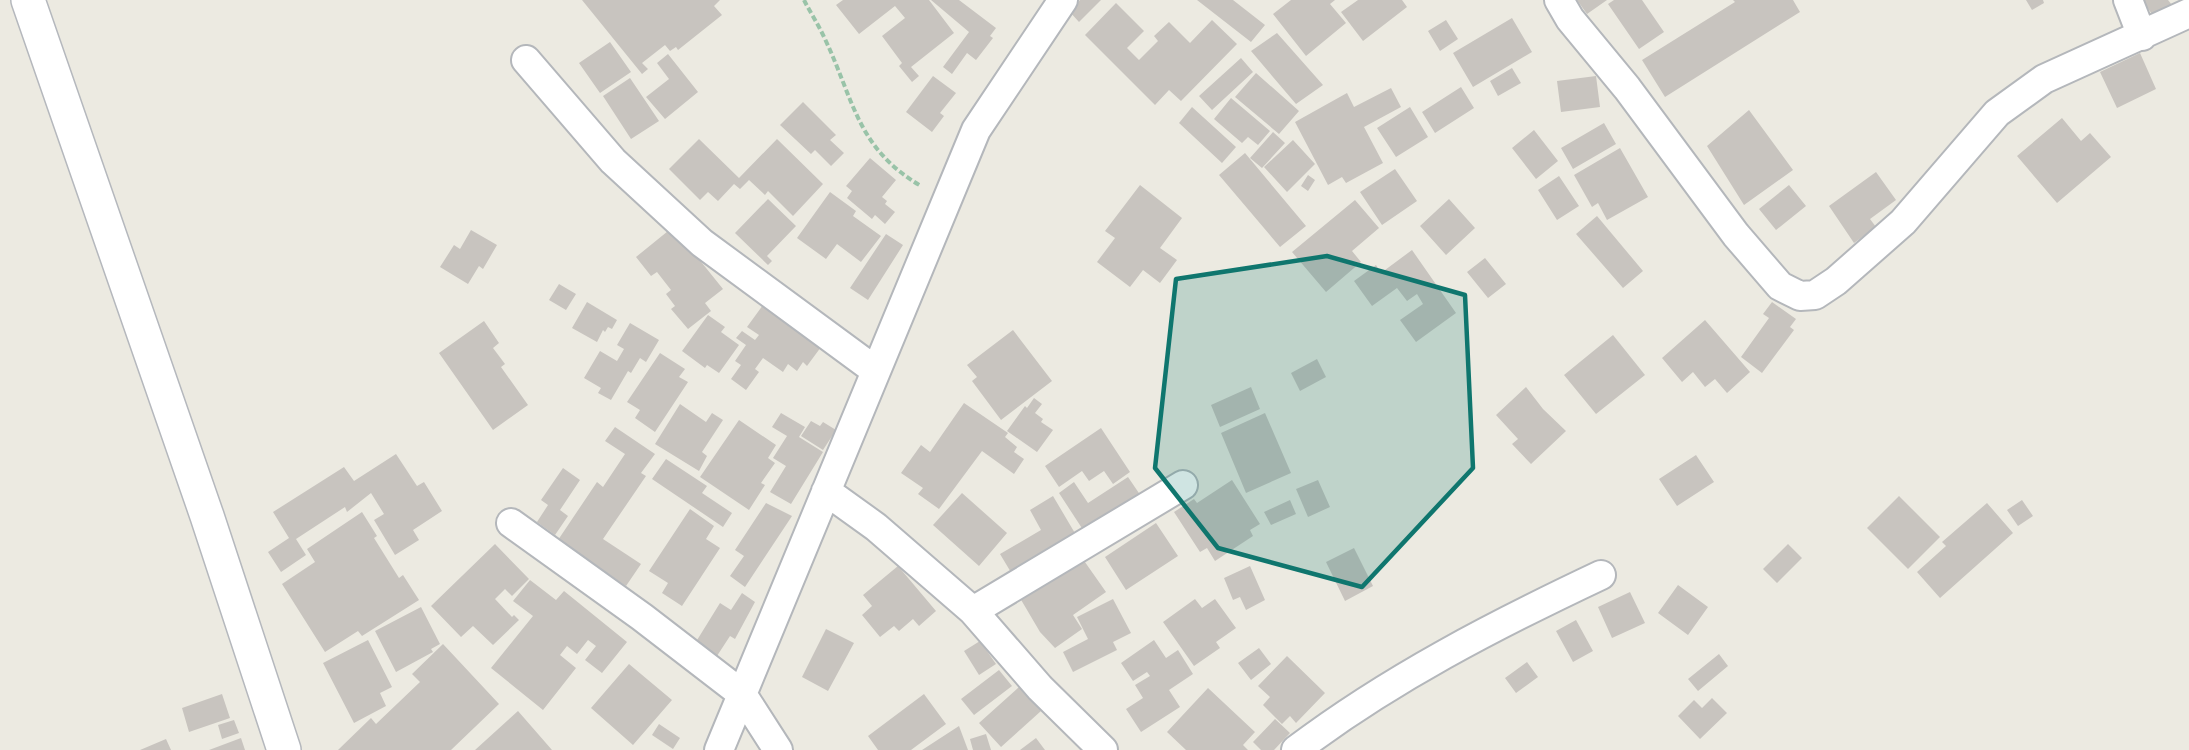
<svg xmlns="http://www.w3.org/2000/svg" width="2189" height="750" viewBox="0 0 2189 750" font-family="'Fira Sans',sans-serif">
  <rect width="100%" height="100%" fill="#eceae1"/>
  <path fill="#c8c4bf" d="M582,0h138l-6,6 8,9 -44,35 -2,-3 -6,4 -5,-6 -23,18 6,6 -6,5z
    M843,0h86l25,33 -43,34 8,9 -7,6 -13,-16 3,-3 -20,-27 23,-18 -10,-12 -36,28 -23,-29z
    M931,0h28l37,28 -6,8 3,2 -17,22 -9,-7 -15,21 -9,-7 26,-35z
    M1080,0h21l-22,22 -10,-11z
    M1197,0h36l32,25 -14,17z
    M1291,0h44l-5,4 16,19 -40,33 -33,-42z
    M1358,0h44l5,7 -44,34 -22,-29z
    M1577,0h30l-20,14z
    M1614,0h28l22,32 -25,17 -31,-45z
    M1733,0h60l7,12 -135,85 -23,-37 93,-58z
    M2026,0h17l1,3 -12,7z
    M2142,0h26l4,5 -18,12z
    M1116,3l28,28 -17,17 12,12 19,-19 -4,-5 15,-14 21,21 22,-23 25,24 -56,57 -12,-11 -14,15 -70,-70z
    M1512,18l20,34 -59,35 -20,-34z
    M1446,20l12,19 -18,12 -12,-20z
    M1277,33l46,52 -27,19 -45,-53z
    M610,42l21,30 -31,21 -21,-30z
    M2140,53l16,36 -39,19 -17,-36z
    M668,54l30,38 -33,27 -19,-22 23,-18 -12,-16z
    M1241,58l12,14 -41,38 -13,-14z
    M1512,68l9,15 -23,13 -8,-15z
    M1256,73l43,38 -20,23 -44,-37z
    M933,76l23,17 -16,20 4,3 -12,16 -26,-20z
    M1596,76l4,31 -39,5 -4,-31z
    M630,78l29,43 -28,18 -28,-43z
    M1461,87l13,21 -39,25 -13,-21z
    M1391,88l10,19 -37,20 19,36 -37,20 -4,-6 -14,8 -33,-63 52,-29 7,14z
    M1231,98l39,33 -12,14 -10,-8 -6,6 -28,-24z
    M803,102l33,33 -6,5 14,13 -13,13 -16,-16 -4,4 -31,-29z
    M1192,107l44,40 -14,16 -43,-40z
    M1410,107l18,30 -32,20 -19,-29z
    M1749,110l44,60 -49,35 -37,-59z
    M2062,118l19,23 9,-8 21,24 -54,46 -40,-47z
    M1604,123l12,21 -43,25 -12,-21z
    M1534,130l24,31 -22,18 -24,-31z
    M1273,132l12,11 -23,25 -12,-10z
    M699,139l40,39 38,-39 46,45 -30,32 -25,-25 -3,4 -16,-15 -9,9 -6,-5 -16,17 -10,-9 -8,8 -31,-31z
    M1293,140l22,24 -28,28 -23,-25z
    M1620,148l28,49 -41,23 -9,-17 -6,4 -18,-32z
    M1245,153l61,73 -26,21 -61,-72z
    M870,158l26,22 -14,17 5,4 -2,3 10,8 -10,12 -10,-9 -3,4 -25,-21 5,-7 -6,-5z
    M1395,169l22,32 -35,24 -22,-33z
    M1876,172l20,28 -26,19 6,8 -22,16 -25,-37z
    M1308,175l7,5 -7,11 -7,-5z
    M1559,176l20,30 -22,14 -19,-30z
    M1140,185l42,33 -22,30 17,12 -17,23 -17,-13 -13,17 -33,-25 18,-24 -10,-7z
    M1789,185l17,21 -30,24 -17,-21z
    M830,192l26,19 -3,5 28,20 -20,26 -24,-18 -11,15 -29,-21z
    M768,199l28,27 -29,30 5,5 -4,4 -33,-32z
    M1449,199l26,29 -29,27 -26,-29z
    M1355,200l24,28 -27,23 9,11 -35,30 -34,-40z
    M1597,216l46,55 -20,17 -47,-54z
    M673,227l50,62 -18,14 6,8 -23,18 -17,-20 4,-3 -9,-12 5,-4 -14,-18 -6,4 -15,-19z
    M471,230l26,15 -14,24 -4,-3 -11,18 -28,-17 14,-22 6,4z
    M886,234l17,11 -35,55 -18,-12z
    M1412,250l44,63 -40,29 -16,-22 23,-16 -6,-10 -10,7 -10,-13 -25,18 -18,-25 22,-16 5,8z
    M1485,258l21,26 -18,14 -21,-26z
    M559,284l17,10 -10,16 -17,-10z
    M587,302l30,18 -5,9 -4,-2 -3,5 -2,-2 -6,12 -25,-14z
    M1772,302l24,17 -6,8 4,3 -32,43 -21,-16 28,-39 -6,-4z
    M763,305l58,42 -14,19 -4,-4 -6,9 -9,-7 -5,8 -20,-14 -8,11 4,3 -13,18 -15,-11 10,-14 -6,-4 11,-16 -10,-7 6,-7 13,9 4,-5 -12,-8z
    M708,315l17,12 -4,5 18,13 -20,28 -12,-8 -2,3 -23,-17z
    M1705,320l45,52 -23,21 -12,-14 -10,8 -12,-15 -11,10 -20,-24z
    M484,321l15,22 -6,5 12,16 -4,3 27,38 -35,25 -54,-77z
    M630,323l29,17 -13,22 -6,-4 -9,15 -3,-2 -17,29 -13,-7 3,-5 -17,-10 16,-27 17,10 7,-12 -7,-4z
    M1013,330l39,51 -51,39 -29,-39 5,-4 -10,-12z
    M1613,335l32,40 -49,39 -32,-39z
    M660,353l25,16 -6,8 9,5 -33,50 -20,-14 5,-8 -13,-8z
    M1317,359l9,18 -26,14 -9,-18z
    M1251,387l9,22 -40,18 -9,-22z
    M1526,387l17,22 23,22 -35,33 -19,-20 6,-5 -22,-24z
    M1034,398l8,6 -7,9 8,6 -2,3 12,8 -16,22 -30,-21 18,-25 2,2z
    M964,403l44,30 -3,4 12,10 -3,5 10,7 -10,15 -32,-23 -43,58 -21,-15 5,-6 -22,-15 20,-28 9,7z
    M680,404l26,18 6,-9 11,7 -21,32 5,4 -8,15 -44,-27z
    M781,413l24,14 -6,10 24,15 -32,52 -21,-12 16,-26 -13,-8 14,-22 -15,-9z
    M1265,413l26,60 -45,20 -25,-60z
    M739,420l37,25 -8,13 7,5 -14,20 4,2 -16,25 -49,-33z
    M811,421l9,5 3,-4 13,8 -13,20 -22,-14z
    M615,427l40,27 -14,19 5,3 -43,63 38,25 -15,22 -68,-46 39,-58 6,5 22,-33 -20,-13z
    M1101,428l29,44 -17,12 -9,-13 -15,10 -7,-10 -23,16 -14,-21z
    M396,454l21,32 7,-4 18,29 -29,19 6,10 -24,15 -21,-35 10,-6 -13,-21 -24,19 -2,-5 -49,32 10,16 -25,17 -13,-20 21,-14 -16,-26 71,-45 10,14z
    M1696,455l18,27 -37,24 -18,-27z
    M666,459l41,27 -5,7 30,20 -9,14 -71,-48z
    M563,468l17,12 -20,30 8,6 -13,19 -18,-13 11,-17 -7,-5z
    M1128,477l17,25 -56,37 -30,-46 15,-11 14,21z
    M1232,480l28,44 -10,6 3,6 -38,25 -8,-13 -7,4 -26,-40 20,-13 3,4z
    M1318,480l12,27 -22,10 -12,-28z
    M962,493l45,40 -28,33 -46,-41z
    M1053,496l26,44 -64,39 -15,-25 41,-24 -11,-20z
    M1899,496l41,41 -32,32 -41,-41z
    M1290,500l6,14 -25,11 -7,-13z
    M2022,500l11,16 -15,10 -11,-16z
    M766,503l26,13 -47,71 -15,-11 14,-20 -9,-6z
    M1987,503l26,30 -73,65 -23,-26 29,-26 -4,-4z
    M690,509l24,17 -8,13 14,9 -38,58 -20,-13 6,-10 -19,-12z
    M362,512l15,24 -3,2 25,40 4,-3 16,25 -57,36 -4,-5 -33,21 -43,-68 33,-22 -8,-13z
    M1156,523l22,33 -52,34 -21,-33z
    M495,544l34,35 -17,17 -7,-7 -10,10 17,18 2,-2 5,5 -26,25 -20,-19 -12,11 -30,-31z
    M1788,544l14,14 -25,25 -14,-14z
    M1354,548l19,38 -28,15 -19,-39z
    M1080,555l26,37 -33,23 9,14 -27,19 -15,-16 -20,-34z
    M898,566l38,45 -17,15 -6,-7 -14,12 -5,-5 -14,11 -18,-22 10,-9 -9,-11z
    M1250,566l15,34 -19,10 -6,-13 -7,3 -9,-22z
    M530,580l26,20 8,-9 63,51 -25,31 -17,-13 11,-14 -8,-6 -11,14 -10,-8 -7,9 16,13 -33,42 -52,-42 42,-52 -20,-15z
    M1678,585l30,22 -20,28 -30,-22z
    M1630,592l15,31 -33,15 -14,-31z
    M742,593l13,9 -20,37 -5,-3 -15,23 -21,-14 26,-42 11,7z
    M1113,599l18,34 -18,9 4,8 -44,22 -10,-20 25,-13 -11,-22z
    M1195,599l7,9 13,-9 21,29 -20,14 4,6 -26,18 -31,-44z
    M421,607l19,37 -9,5 2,3 -37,20 -21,-41z
    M1576,620l17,31 -20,11 -17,-31z
    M826,629l28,14 -26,48 -26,-14z
    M368,640l24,47 -12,6 6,13 -32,17 -31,-60z
    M1154,640l12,18 12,-8 15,24 -24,16 11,17 -39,25 -15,-23 17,-11 -8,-13 15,-9 -3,-4 -14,9 -12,-18z
    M980,641l16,23 -17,11 -15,-24z
    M443,644l56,60 -48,46h-113l33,-32 5,6 44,-42 -8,-8z
    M1259,648l12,16 -20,16 -13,-17z
    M1719,654l9,12 -30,25 -10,-12z
    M1287,656l38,37 -29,30 -6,-7 -8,8 -19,-19 7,-8 -12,-11z
    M1527,662l11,15 -22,16 -11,-15z
    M629,664l43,36 -39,45 -42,-37z
    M999,670l13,16 -38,29 -13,-16z
    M1019,687l22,24 -40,36 -22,-24z
    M1208,688l47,44 -12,13 5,5h-62l-19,-18z
    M222,694l8,24 -41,14 -7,-24z
    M924,694l22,30 -35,26h-33l-10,-14z
    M1712,698l15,15 -27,26 -22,-23 16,-16 8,8z
    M518,711l34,39h-77z
    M1275,719l15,14 -16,17h-13l-8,-8z
    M234,720l5,13 -17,6 -4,-14z
    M659,724l21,14 -7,11 -21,-14z
    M959,726l9,24h-46z
    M986,734l5,16h-18l-3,-11z
    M241,738l4,12h-36z
    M1036,738l9,12h-25z
    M166,739l5,11h-31z"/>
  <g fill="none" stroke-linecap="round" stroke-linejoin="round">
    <g stroke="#b4b7bb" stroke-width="32">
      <path id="street" d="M1559,0l11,19 57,69 109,147 44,51 20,10 15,-1 21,-14 67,-59 94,-109 47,-34 145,-66
        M2128,0l14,36
        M526,60l87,101 89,82 174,128
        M826,491l50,36 97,84 67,77 63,62
        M511,523l131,94 100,77 36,56
        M973,611l210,-126
        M719,750l257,-620 87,-130
        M1296,750c94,-71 199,-125 305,-175"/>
    </g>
    <g stroke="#b5b8bd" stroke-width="36">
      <path id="secondary" d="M28,0l179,516 77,234"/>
    </g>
    <path stroke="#99c3a8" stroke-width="4" stroke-dasharray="6 3" stroke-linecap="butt" d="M804,0c6,12 14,24 20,37 30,62 32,111 97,149"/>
    <use href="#street" stroke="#fff" stroke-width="28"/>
    <use href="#secondary" stroke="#fff" stroke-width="33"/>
  </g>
  <path fill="#0f766e" fill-opacity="0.2" stroke="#0f766e" stroke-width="4.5" stroke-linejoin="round" d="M1327,256l138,39 8,173 -111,119 -144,-39 -63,-80 21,-189z"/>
</svg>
